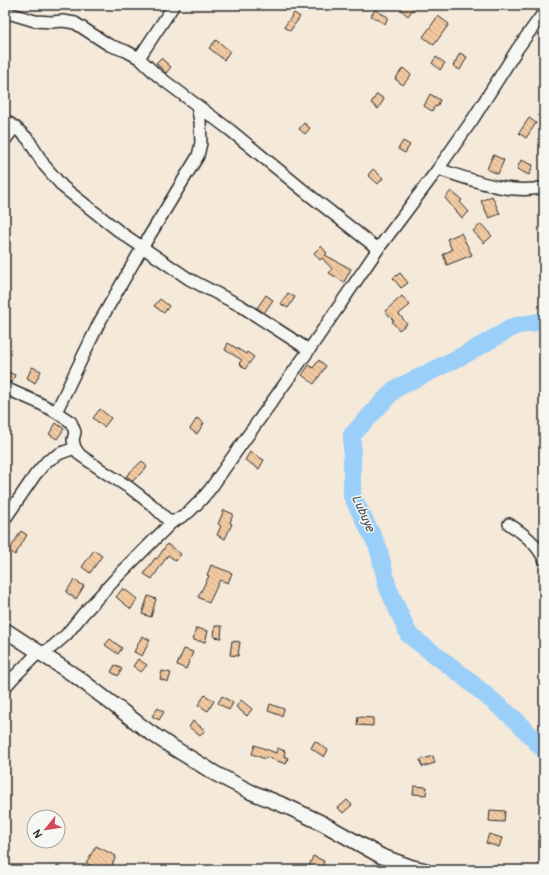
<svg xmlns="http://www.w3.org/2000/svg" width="549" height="875" viewBox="0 0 549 875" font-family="Pangolin,sans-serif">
  <defs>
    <pattern id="building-back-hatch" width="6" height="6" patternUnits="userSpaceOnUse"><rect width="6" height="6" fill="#f2caa2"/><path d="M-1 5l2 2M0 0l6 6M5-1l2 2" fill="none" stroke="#d0ae8c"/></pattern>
  </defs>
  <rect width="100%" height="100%" fill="#f5e9da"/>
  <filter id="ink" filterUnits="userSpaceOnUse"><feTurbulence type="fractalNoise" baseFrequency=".025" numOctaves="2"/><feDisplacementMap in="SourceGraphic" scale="8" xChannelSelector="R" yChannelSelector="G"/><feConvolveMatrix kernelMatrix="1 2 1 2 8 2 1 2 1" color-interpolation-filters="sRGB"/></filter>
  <g filter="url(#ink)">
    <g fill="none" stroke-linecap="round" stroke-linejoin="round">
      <path stroke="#99cff8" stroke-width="18" d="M544,321l-29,5 -49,28 -71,35 -43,46v61l26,51 10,41 21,47 49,37 59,49 27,29"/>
    </g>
    <path fill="url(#building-back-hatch)" stroke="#2b2b2b" d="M404,5h12l-8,11 -7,-6z
      M375,10l13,7 -3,7 -14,-8z
      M294,13l6,4 -10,14 -6,-4z
      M438,16l11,8 -15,21 -11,-8z
      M216,40l14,11 -6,9 -15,-12z
      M460,53l7,4 -7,13 -7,-4z
      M436,57l9,6 -5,7 -8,-7z
      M161,58l10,9 -5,6 -10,-10z
      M403,68l8,7 -8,10 -8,-6z
      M377,94l7,5 -6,10 -7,-6z
      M430,94l10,6 -3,7 -2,-1 -3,5 -8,-5z
      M529,118l7,5 -10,15 -7,-5z
      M304,123l6,5 -5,6 -6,-5z
      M403,141l7,4 -5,8 -7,-4z
      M493,155l11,5 -6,14 -11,-5z
      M521,160l12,5 -4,10 -12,-6z
      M373,169l10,9 -5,6 -10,-9z
      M451,191l11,9 -2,2 9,10 -7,6 -17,-20z
      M492,196l8,18 -11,4 -8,-17z
      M481,224l11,12 -8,7 -11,-12z
      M461,233l11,22 -25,10 -4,-11 9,-4 -5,-11z
      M321,246l6,7 -2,2 26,14 -7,13 -15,-9 3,-4 -10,-11 -2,2 -6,-7z
      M400,273l8,10 -7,5 -8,-10z
      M288,293l7,4 -7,11 -7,-4z
      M266,295l7,5 -9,13 -7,-5z
      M402,296l8,9 -11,9 8,10 -8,6 -7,-8 2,-1 -9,-10z
      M160,299l9,7 -5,7 -10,-7z
      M228,343l18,11 1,-2 7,5 -9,12 -6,-6 3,-3 -17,-10z
      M319,360l7,6 -12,18 -12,-9 7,-10 4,3z
      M32,367l9,4 -6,12 -8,-5z
      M8,372l7,3 -3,8 -7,-2z
      M100,409l11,9 -7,9 -11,-9z
      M197,418l7,5 -7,11 -7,-5z
      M56,423l8,6 -7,10 -8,-5z
      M250,452l14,8 -5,9 -14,-9z
      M142,461l5,6 -14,14 -7,-5z
      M224,510l9,4 -3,9 2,1 -7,15 -8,-4 4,-9 -3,-2z
      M21,531l6,4 -12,20 -6,-4z
      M167,544l14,10 -5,7 -8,-6 -16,24 -8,-5 11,-16 2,1z
      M94,550l8,6 -12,17 -8,-6z
      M211,565l21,8 -4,10 -8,-3 -11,23 -11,-6 11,-21 -2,-1z
      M74,580l10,6 -8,13 -10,-7z
      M123,588l14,11 -6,10 -15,-12z
      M148,596l8,3 -5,18 -9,-3z
      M215,626h7l-1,12 -7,-1z
      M196,628l12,3 -3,11 -12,-2z
      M142,636l8,4 -8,16 -8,-4z
      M110,639l12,9 -4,6 -13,-9z
      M232,641l8,1 -2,14 -8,-1z
      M184,649l9,3 -7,17 -9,-4z
      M138,659l9,6 -6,7 -8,-6z
      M115,665l7,4 -4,7 -7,-4z
      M162,671l9,2 -3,9 -8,-3z
      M205,695l9,6 -6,10 -10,-6z
      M222,696l11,7 -4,7 -11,-7z
      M241,700l11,9 -5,7 -11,-9z
      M270,704l14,5 -2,7 -14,-5z
      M158,708l6,4 -5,8 -7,-4z
      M358,717l15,1v8l-16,-1z
      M193,721l12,9 -5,6 -11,-9z
      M315,741l13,9 -4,7 -13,-9z
      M255,745l21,8 1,-5 8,3 -1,5 4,2 -2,6 -20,-7 -1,2 -13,-5z
      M433,756l2,7 -13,4 -2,-7z
      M414,786l13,1 -1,8 -13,-1z
      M347,800l5,5 -9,8 -5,-5z
      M490,810l15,1 -1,11 -15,-1z
      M489,834l13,4 -3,9 -13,-4z
      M96,846l20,10 -6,14h-13l-11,-7z
      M313,856l11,5 -3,9 -12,-4z"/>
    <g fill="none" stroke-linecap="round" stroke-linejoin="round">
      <g stroke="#2b2b2b" stroke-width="14">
        <path id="minor" d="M5,12l30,9 17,1 11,-1 12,2 34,22 17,6 13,7 19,18 72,54 78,64 70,55
          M139,58l35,-53
          M5,120l10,7 13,12 16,26 19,22 57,45 69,47 52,27 68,44
          M5,140l10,-13
          M438,169c31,10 74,27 106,18
          M5,388l32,14 19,10 15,10 4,10 -2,8 2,8 5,7 26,18 24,15 22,17 19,18
          M56,412l43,-89 43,-75 56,-92 3,-13 -1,-22 -3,-15
          M5,519l30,-44 12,-14 14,-8 14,-5
          M509,524c15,10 27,19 35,35
          M5,687l9,-10 25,-25h5l8,-5 14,-12 17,-21 35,-38 53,-53 18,-11 12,-12 10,-12 25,-36 73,-102 69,-101 60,-80 35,-50 45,-71 26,-36"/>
      </g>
      <g stroke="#2b2b2b" stroke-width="17">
        <path id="tertiary" d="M5,630l72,47 71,54 21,14 47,29 35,18 37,15 34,16 59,33 30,11 13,3"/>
      </g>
      <use href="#minor" stroke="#f6f6f2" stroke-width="11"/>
      <use href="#tertiary" stroke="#f6f6f2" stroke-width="14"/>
    </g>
  </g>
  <g text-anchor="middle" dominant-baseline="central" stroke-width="3" stroke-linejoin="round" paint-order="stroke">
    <g font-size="13" font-style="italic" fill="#46545e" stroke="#f6f6f2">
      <text transform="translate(363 513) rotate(66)">Lubuye</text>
    </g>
  </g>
  <rect width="549" height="875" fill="none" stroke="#f6f6f2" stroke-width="20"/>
  <rect x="10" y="10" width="529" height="855" fill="none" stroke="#2b2b2b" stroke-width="1.5" filter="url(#ink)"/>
  <g transform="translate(46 829) rotate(240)"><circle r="19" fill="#f6f6f2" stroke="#a5a5a2"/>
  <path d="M0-3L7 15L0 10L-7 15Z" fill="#d1495b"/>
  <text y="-6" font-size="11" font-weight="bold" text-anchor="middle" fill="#2b2b2b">N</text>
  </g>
</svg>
